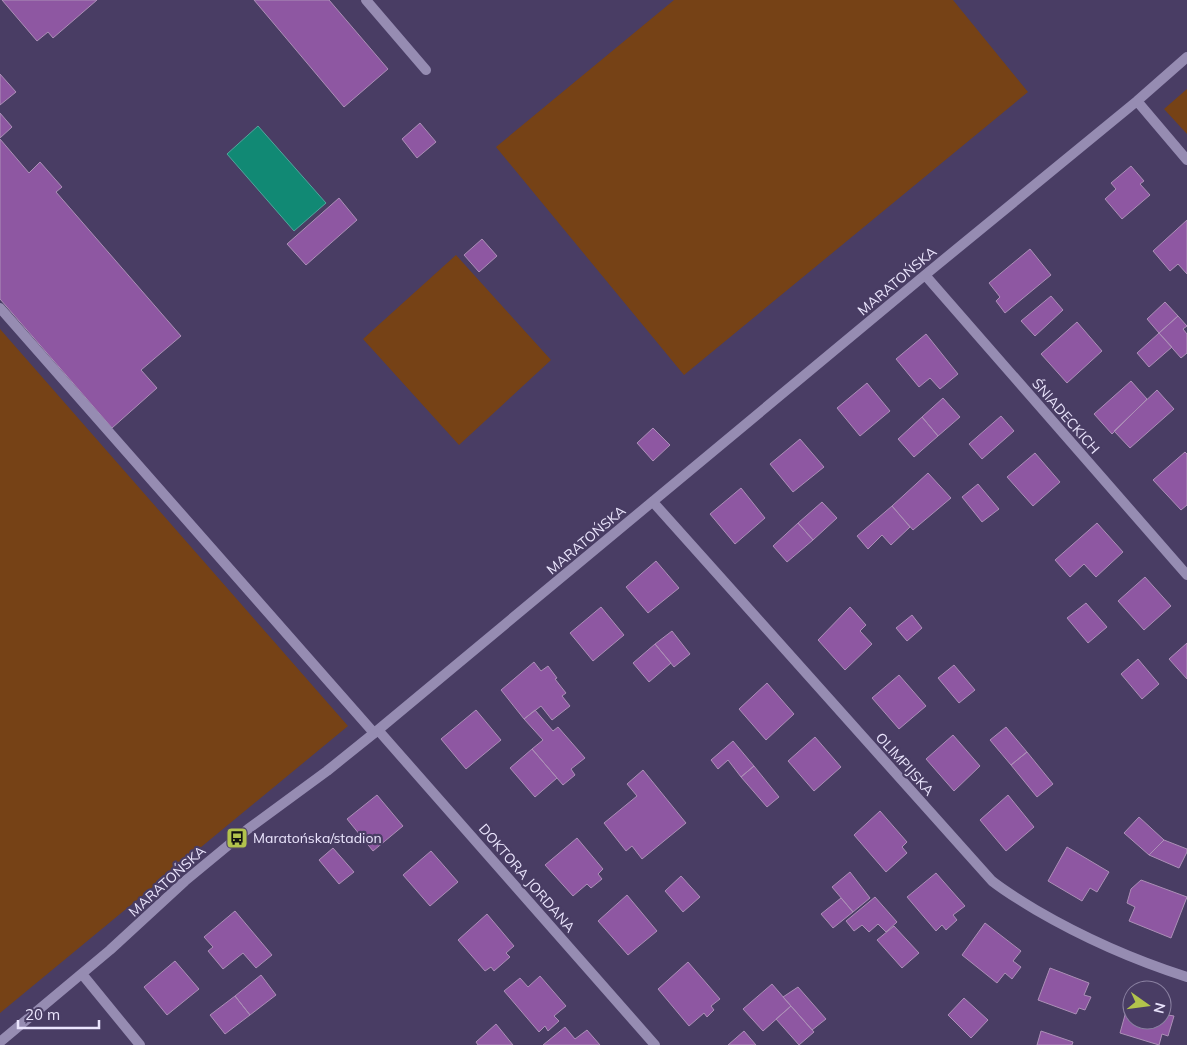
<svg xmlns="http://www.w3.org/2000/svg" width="1187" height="1045" viewBox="0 0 1187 1045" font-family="Mulish,sans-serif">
  <rect width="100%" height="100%" fill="#493d64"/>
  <path fill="#764216" d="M674,0h279l75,92 -344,283 -188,-228z
    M1187,89v45l-23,-25z
    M456,255l95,105 -92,85 -96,-106z
    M0,329l348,397 -348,287z"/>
  <path fill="#118974" stroke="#52a59d" d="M258,126l68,77 -32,28 -67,-77z"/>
  <path fill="#8e57a2" stroke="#ac8fb7" d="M2,0h95l-44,38 -5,-6 -11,9z
    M254,0h75l59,69 -44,38z
    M0,74l16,18 -16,13z
    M0,113l12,14 -12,11z
    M420,123l16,19 -19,16 -15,-19z
    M0,139l29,34 11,-11 22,25 -6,5 125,144 -40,34 16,18 -45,40 -112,-129z
    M1131,166l13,15 -4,3 10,11 -28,24 -17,-20 11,-10 -5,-6z
    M339,198l18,22 -51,45 -19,-21z
    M1187,220v54l-9,-10 -8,7 -17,-20z
    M482,239l15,17 -18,16 -15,-17z
    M1030,249l21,26 -46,38 -9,-12 4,-4 -11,-14z
    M1051,296l12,14 -28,26 -14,-15z
    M1165,302l13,14 -19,17 -12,-14z
    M1178,316l9,10 -4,3 4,5v19l-6,5 -22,-25z
    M1077,322l25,29 -35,32 -26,-29z
    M1159,333l13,14 -23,20 -12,-14z
    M926,334l32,40 -18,15 -10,-11 -11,9 -23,-28z
    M1131,381l16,18 -35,35 -18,-20z
    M867,383l23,28 -30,25 -23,-28z
    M1157,390l17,19 -44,39 -16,-17z
    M943,398l17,19 -22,19 -16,-19z
    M1001,416l13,15 -32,28 -13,-15z
    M922,417l16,19 -24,21 -16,-18z
    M653,428l17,17 -17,16 -16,-18z
    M800,439l24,28 -31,25 -23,-28z
    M1185,452l2,2v51l-6,5 -28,-30z
    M1035,453l25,29 -27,24 -26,-29z
    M928,473l23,25 -38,32 -21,-24z
    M978,484l21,25 -17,13 -20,-25z
    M741,488l24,30 -30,26 -25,-30z
    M822,502l15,16 -24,22 -15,-17z
    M892,506l18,21 -19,18 -9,-10 -14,14 -11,-13z
    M798,523l15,17 -26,22 -14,-16z
    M1097,523l26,29 -27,25 -12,-13 -14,13 -15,-17z
    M656,561l23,27 -31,25 -22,-26z
    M1145,577l26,29 -27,24 -26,-29z
    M1086,603l21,24 -19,16 -21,-25z
    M601,607l23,28 -31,26 -23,-28z
    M850,607l16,18 -6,6 12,13 -27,26 -27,-30z
    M912,615l10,13 -15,13 -11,-13z
    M672,631l18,23 -16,13 -19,-23z
    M1187,643v36l-18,-20z
    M655,644l16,19 -22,19 -16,-19z
    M1138,659l21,25 -17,15 -21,-25z
    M534,662l7,9 7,-5 9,12 -2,1 11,14 -4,3 8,10 -18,14 -11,-14 -17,13 -23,-29z
    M954,665l21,25 -16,13 -21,-25z
    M899,675l27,31 -27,23 -27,-31z
    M767,683l27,31 -28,26 -27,-31z
    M476,710l25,30 -35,29 -25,-30z
    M535,710l18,21 5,-4 27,31 -14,11 4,6 -12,10 -31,-36 11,-9 -19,-21z
    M1006,727l21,25 -16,13 -21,-25z
    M953,735l27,31 -26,25 -28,-32z
    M815,737l26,30 -27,24 -26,-30z
    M733,741l21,25 -13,11 -13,-17 -10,9 -7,-9z
    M532,749l25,29 -22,19 -25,-29z
    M1027,752l26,32 -16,13 -26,-32z
    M754,766l25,31 -12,10 -26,-30z
    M643,770l43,53 -44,36 -10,-13 -6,5 -22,-28 33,-27 -10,-12z
    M377,795l26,31 -30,25 -26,-32z
    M1008,795l26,32 -28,24 -26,-31z
    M880,811l27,31 -5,5 5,6 -21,19 -32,-37z
    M1139,817l25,23 -15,15 -25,-22z
    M577,838l26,31 -5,5 4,5 -11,9 -4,-4 -14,12 -28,-31z
    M1164,840l23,9v3l-8,16 -30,-13z
    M1067,847l42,25 -12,20 -7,-4 -8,13 -34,-20z
    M333,848l21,24 -15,12 -20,-24z
    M431,851l27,31 -28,24 -27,-31z
    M850,872l20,26 -17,14 -21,-25z
    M936,873l29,33 -12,9 4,5 -11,10 -4,-5 -6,6 -29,-34z
    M681,876l19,21 -17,15 -18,-21z
    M1141,880l46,17 -16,41 -42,-17 6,-14 -8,-4 4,-14z
    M627,895l30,36 -29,24 -30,-34z
    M875,897l22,25 -11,10 -8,-8 -9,8 -7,-7 -8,6 -8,-10z
    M841,898l12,14 -20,16 -12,-14z
    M235,911l37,44 -16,13 -13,-15 -20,16 -15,-18 5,-4 -9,-10z
    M487,914l27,32 -8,7 4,4 -16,14 -3,-4 -6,4 -27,-31z
    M985,923l36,28 -8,10 8,6 -9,12 -7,-6 -8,10 -35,-28z
    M894,926l25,27 -17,15 -25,-28z
    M175,961l24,28 -32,26 -23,-28z
    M688,962l32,37 -9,7 3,4 -7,7 -3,-4 -15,13 -31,-37z
    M1050,968l39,15 -5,12 7,2 -6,13 -6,-2 -3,6 -38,-14z
    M261,975l15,20 -26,20 -15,-19z
    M540,976l26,30 -12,10 5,5 -11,10 -3,-5 -6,6 -35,-41 16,-13 8,9z
    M772,984l19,22 -28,25 -20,-22z
    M798,987l28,32 -14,11 -29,-33z
    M235,996l15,19 -25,19 -15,-19z
    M1130,997l2,1v22h30v-14l8,2 -2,7 6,1 -6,20 -6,-2 -3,11 -39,-12z
    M964,998l24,22 -17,18 -23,-23z
    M791,1006l23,26 -15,13 -23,-26z
    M496,1024l17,21h-35l-2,-3z
    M565,1027l10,12 12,-9 13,15h-57z
    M744,1031l12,14h-28z
    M1041,1031l32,11 -1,3h-35z"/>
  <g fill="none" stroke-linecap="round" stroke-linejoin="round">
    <path stroke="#968cb2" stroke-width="10" d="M366,0l60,70
      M0,308l374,425"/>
    <path stroke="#968cb2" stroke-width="10" d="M1137,101l50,59
      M925,275l262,300
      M653,502l339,379c14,11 29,20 44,29 48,28 98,50 151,67
      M378,730l277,315
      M82,974l58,71
      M0,1042l110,-92 75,-69 63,-52 79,-58 51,-41 547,-455 212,-174 50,-44"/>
  </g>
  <defs>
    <g id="bus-square" transform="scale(1.125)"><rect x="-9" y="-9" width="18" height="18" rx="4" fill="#b2c34c" stroke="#493d64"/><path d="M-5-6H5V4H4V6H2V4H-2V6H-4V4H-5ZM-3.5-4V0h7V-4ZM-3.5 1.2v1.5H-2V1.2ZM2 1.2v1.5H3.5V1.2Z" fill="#111"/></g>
  </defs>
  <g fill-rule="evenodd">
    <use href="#bus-square" x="237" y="838"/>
  </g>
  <g text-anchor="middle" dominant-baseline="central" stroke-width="4.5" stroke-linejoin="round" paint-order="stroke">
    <g font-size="14" fill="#ebe5fd" stroke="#493d64">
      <text transform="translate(897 281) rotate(-40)">MARATOŃSKA</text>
      <text transform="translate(1066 416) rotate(49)">ŚNIADECKICH</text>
      <text transform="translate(586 540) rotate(-40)">MARATOŃSKA</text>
      <text transform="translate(905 764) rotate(48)">OLIMPIJSKA</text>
      <text transform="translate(527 878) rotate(49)">DOKTORA JORDANA</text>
      <text transform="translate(167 881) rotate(-42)">MARATOŃSKA</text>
    </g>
    <g font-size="14" fill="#ebe5fd" stroke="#493d64" text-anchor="start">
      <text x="253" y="838">Maratońska/stadion</text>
    </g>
  </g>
  <g transform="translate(1147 1005) rotate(104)"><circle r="24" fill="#493d64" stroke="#8a80a1"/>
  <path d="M0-4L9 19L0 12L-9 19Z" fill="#b2c34c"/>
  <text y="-8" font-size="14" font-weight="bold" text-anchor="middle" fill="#ebe5fd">N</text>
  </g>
  <path d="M18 1020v8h81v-8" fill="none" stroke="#ebe5fd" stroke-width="2.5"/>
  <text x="25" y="1020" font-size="15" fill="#ebe5fd" stroke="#493d64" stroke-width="4" paint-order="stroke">20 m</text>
</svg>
